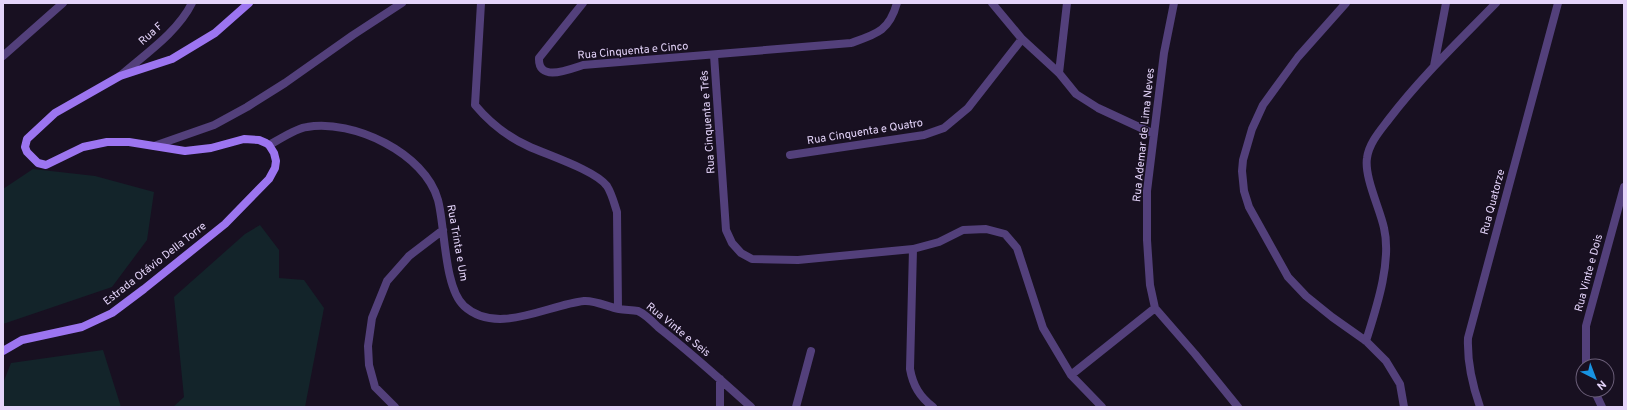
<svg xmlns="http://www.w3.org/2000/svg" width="1627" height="410" viewBox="0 0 1627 410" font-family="Overpass,sans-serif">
  <rect width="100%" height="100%" fill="#181021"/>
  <path fill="#13242a" d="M33,169l62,7 59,16 -7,48 -35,47 -109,37v-135z
    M260,225l19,25v28l25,2 20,28 -19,99h-132l11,-10 -10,-100 71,-63z
    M103,350l18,57h-118v-24l8,-20z"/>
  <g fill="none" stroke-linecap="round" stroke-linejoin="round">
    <path stroke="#53407b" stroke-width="8" d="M481,3l-6,102c15,18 31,31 53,41 19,9 67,24 79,40 5,8 7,17 10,26l1,96
      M583,3l-44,55c-1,25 31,11 44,7l268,-22c26,-9 38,-12 46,-40
      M992,3l30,36 37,34 17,21 22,14 56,26
      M1174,3l-10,50 -17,138v49l3,45 5,23 40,46 43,53
      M1346,3l-48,54 -35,48 -11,24 -9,31 -1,11 2,20 5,16 39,70 18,19 26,21 34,24 20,20 14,23 4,23
      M714,55l12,175 6,13 9,10 11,6 46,1 115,-11 26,-7 24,-12 23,-1 19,5 12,14 26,80 28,47 31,32
      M3,56l60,-53
      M1434,66l12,-63
      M1059,73l8,-70
      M120,76c25,-22 57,-43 72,-73
      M269,145c10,-5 27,-17 38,-18 46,-8 118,26 131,73 7,26 6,88 26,106 33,30 83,-1 120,-5 11,-1 24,6 35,8 6,1 13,1 19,2 7,3 15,11 20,16 32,25 63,53 93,80
      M154,146l60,-21 33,-18 38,-24 68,-48 49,-32
      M790,155l134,-20 20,-7 24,-20 54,-69
      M913,249l-3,120c3,17 10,28 23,38
      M1366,341c10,-32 26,-79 18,-113 -4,-19 -20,-51 -17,-70 2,-15 13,-27 22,-39 32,-42 70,-78 107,-116
      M1586,366v-40l38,-139
      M1071,375l84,-67
      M1594,390l8,17
      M395,407l-20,-20 -6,-22 -1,-19 4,-28 15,-37 22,-25 34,-26
      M720,407v-28
      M796,407l15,-56
      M1480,407c-8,-23 -13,-45 -12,-69l90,-335"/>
    <path stroke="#9c75f0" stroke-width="8" d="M3,351l19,-11 60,-13 30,-14 32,-24 81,-65 44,-45 6,-11 1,-7 -2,-8 -5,-8 -3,-2 -7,-3 -15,-1 -33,9 -26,3 -56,-9h-22l-24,5 -37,18 -8,-2 -11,-11 -2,-5 2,-8 28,-26 65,-37 52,-17 43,-26 34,-30"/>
  </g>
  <g text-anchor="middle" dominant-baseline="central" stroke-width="3" stroke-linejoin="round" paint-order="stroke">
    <g font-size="11" fill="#e4d4fa" stroke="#181021">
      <text transform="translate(151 34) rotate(-42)">Rua F</text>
      <text transform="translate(633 51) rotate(-5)">Rua Cinquenta e Cinco</text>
      <text transform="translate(708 122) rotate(-94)">Rua Cinquenta e Três</text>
      <text transform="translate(865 132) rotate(-9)">Rua Cinquenta e Quatro</text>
      <text transform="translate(1144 135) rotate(-84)">Rua Ademar de Lima Neves</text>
      <text transform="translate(1493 202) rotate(-75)">Rua Quatorze</text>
      <text transform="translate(457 243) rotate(80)">Rua Trinta e Um</text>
      <text transform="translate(155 264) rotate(-38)">Estrada Otávio Della Torre</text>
      <text transform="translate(1589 273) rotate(-75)">Rua Vinte e Dois</text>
      <text transform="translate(678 330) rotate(39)">Rua Vinte e Seis</text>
    </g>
  </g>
  <rect width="1627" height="410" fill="none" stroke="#e4d4fa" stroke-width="8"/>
  <g transform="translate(1595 378) rotate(138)"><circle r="19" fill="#181021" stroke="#6a5e78"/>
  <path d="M0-3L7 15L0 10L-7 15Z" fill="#1893e2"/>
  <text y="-6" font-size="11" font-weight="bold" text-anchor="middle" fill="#e4d4fa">N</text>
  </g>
</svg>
